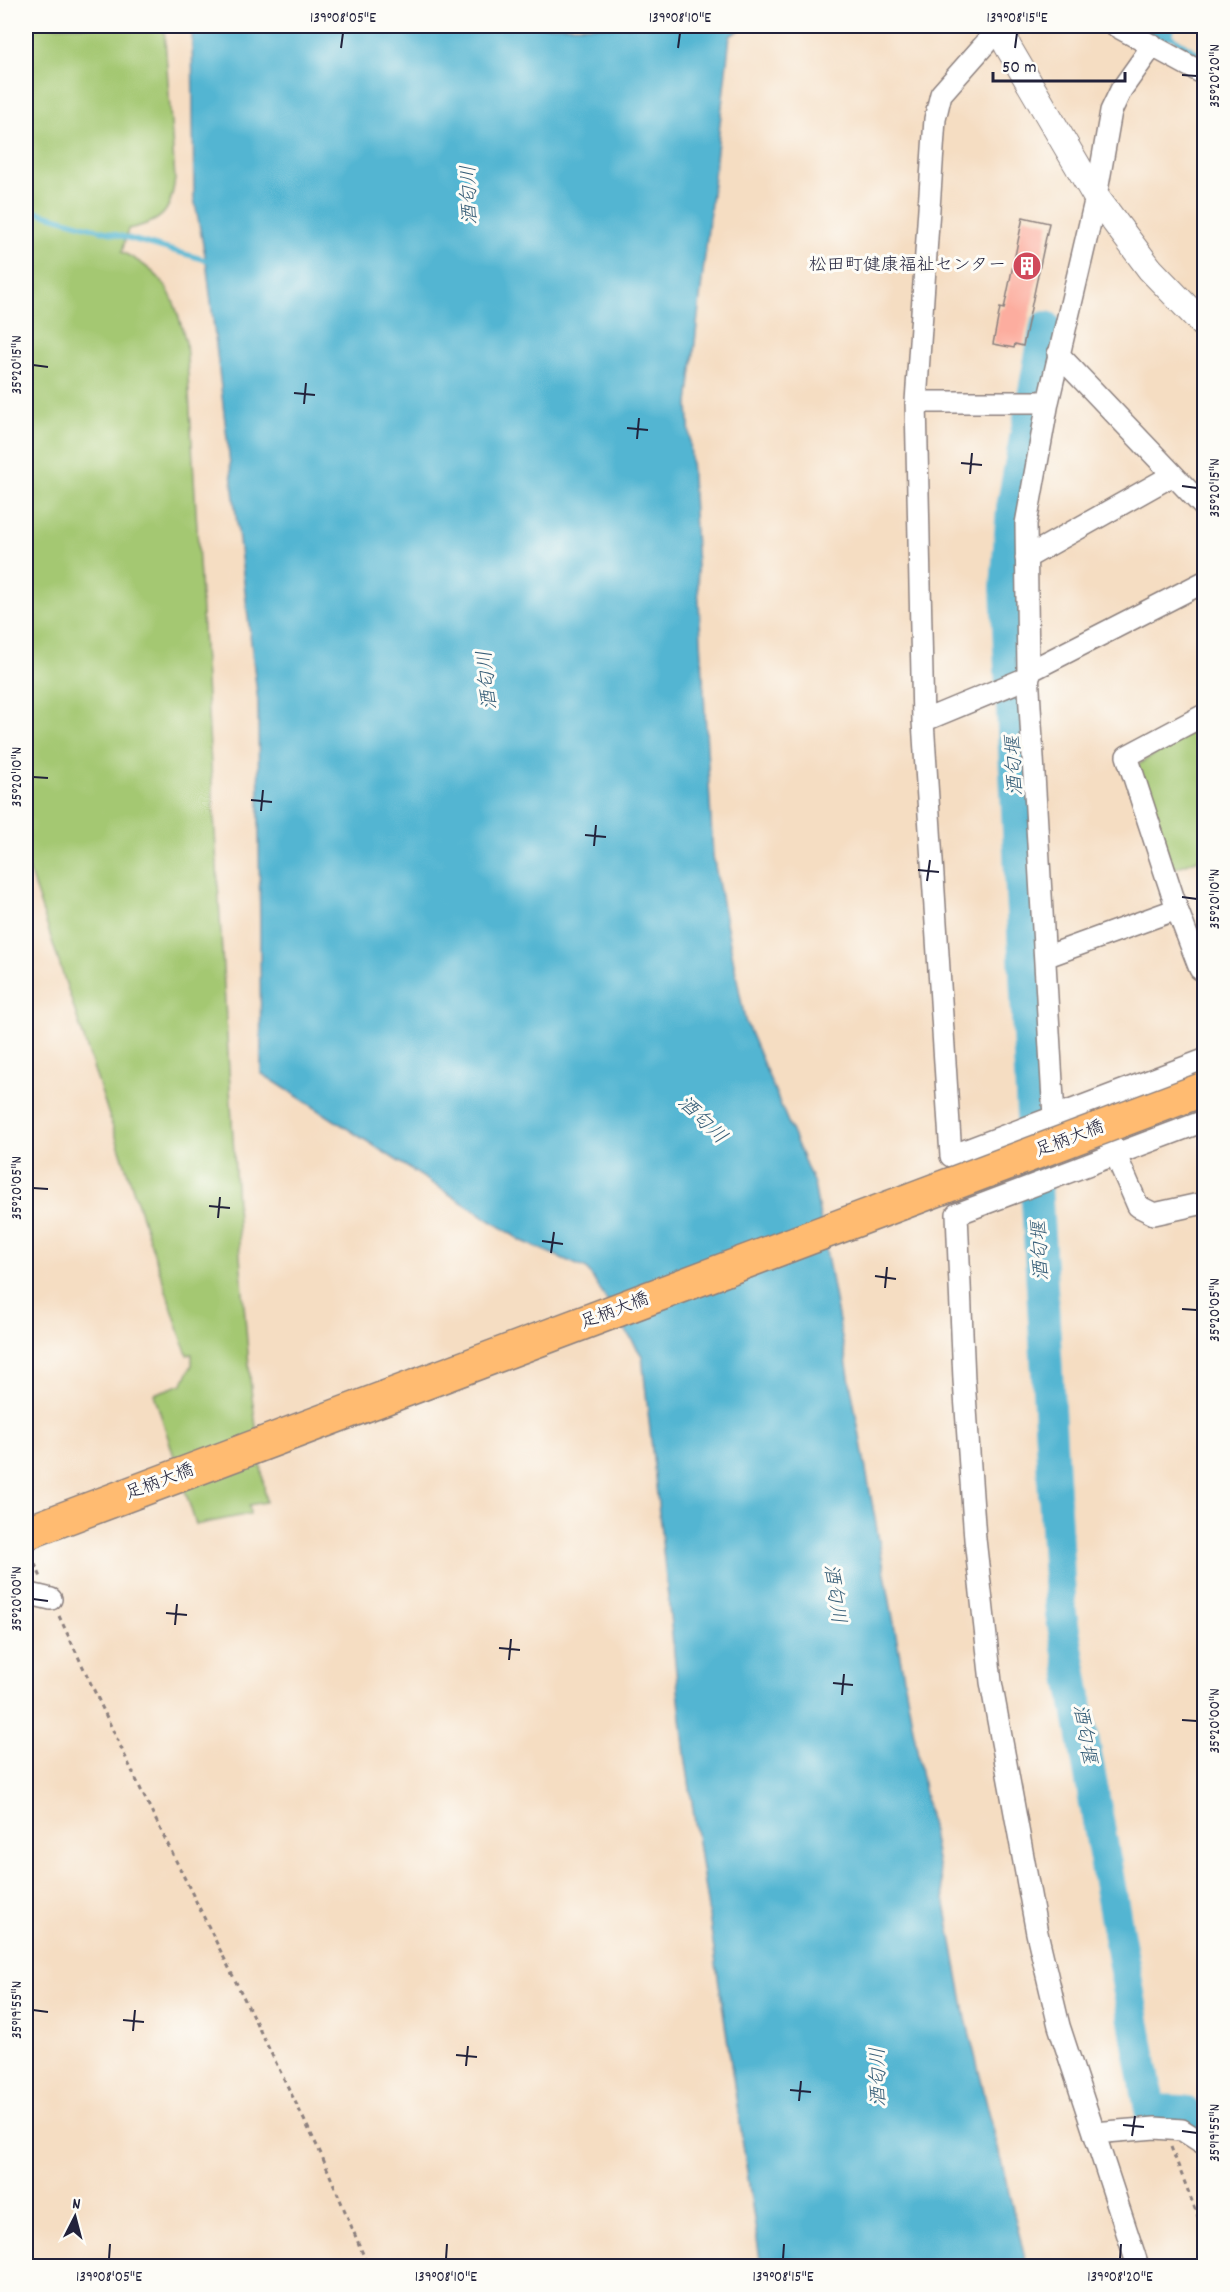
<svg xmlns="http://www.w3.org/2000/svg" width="1230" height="2292" viewBox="0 0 1230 2292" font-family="Dekko,'Klee One',sans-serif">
  <rect width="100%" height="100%" fill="#fdfcf7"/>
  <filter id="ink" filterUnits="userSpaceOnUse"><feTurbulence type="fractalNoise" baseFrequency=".0167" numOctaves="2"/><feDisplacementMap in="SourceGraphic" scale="12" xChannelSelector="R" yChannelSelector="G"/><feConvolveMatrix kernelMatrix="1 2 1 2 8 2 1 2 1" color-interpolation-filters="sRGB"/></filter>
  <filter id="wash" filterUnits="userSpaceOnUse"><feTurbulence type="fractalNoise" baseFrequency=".008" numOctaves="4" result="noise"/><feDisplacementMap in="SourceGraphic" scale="24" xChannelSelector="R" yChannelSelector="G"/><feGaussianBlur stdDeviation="1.35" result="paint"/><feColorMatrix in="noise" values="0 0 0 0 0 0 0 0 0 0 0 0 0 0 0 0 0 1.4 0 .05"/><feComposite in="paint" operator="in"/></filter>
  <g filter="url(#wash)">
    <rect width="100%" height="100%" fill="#f5ddc2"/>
    <path fill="#a4c872" stroke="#637556" stroke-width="1.5" d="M26,26h138l11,153c-5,35 -12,42 -47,50l-6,23c47,24 50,41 64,90l54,914 11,133 15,113 -17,3 1,9 -54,11 -42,-131 28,-10 10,-19v-11l-5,1 -161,-494z
      M1204,724v133l-31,12 -36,-104z"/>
    <path fill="#53b5d2" stroke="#3a6c86" stroke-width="1.5" d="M192,26h554l-16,10 -42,368 25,452 32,164 69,164 152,835 61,247h-266l-76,-511 -43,-399 -55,-87 -65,-28 -261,-168 -3,-371 -52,-442 -12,-62z"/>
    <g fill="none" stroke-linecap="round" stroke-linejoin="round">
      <path stroke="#53b5d2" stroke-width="5" d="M1157,28l47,29
        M26,209l180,51"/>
      <path stroke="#53b5d2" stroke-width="32" d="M1157,28l2,-2
        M1046,327l-34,181 -6,80 26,527 29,499 89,496 33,1 21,16"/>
    </g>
    <g id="blocks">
      <path fill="#fcad9f" d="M1023,217l26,6 -26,123 -8,-2 -1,4 -21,-4 7,-36 4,1z"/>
    </g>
  </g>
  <g filter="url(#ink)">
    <use href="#blocks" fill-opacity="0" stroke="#8c807e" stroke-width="1.5"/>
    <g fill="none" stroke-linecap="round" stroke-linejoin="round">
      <g stroke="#8c807e" stroke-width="24">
        <path id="minor" d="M1001,26l-60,68 -6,25 -19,283 7,319 28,435 103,-39
          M1116,26l88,48
          M1153,45l-32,45 -10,21 -15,86 -48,205 -22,122 2,148 26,445 150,-57
          M1058,354l146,153
          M916,402h132
          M1026,558l147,-83
          M1028,672l176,-90
          M1204,715l-77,41 50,153 23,60 4,-2
          M923,721l106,-44
          M1045,957l132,-48
          M1111,1144l27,62 16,8 50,-11
          M26,1593l25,6
          M1094,2133l61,-5 27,2 22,14
          M1138,2266l-79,-240 -22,-93 -46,-251 -16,-143 -11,-159 -7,-166 247,-93"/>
      </g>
      <g stroke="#8c807e" stroke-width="28">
        <path id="tertiary" d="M1004,26l3,19 89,152 54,72 54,56"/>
      </g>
      <path stroke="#8c807e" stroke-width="3" stroke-dasharray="4.5 4.5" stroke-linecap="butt" d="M31,1556l10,21
        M59,1616l83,176 179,362 47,112
        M1171,2147l33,85"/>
      <use href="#minor" stroke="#fff" stroke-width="21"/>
      <use href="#tertiary" stroke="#fff" stroke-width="26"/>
      <g stroke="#8c807e" stroke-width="36" stroke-linecap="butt">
        <path id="primary-bridge" d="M26,1533l1178,-444"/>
      </g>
      <use href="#primary-bridge" stroke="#ffbb71" stroke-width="33"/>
    </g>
  </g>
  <path fill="none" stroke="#22223b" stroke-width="2" d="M341,48l2,-15M678,48l2,-15M1015,48l2,-15M1182,75l15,1M33,365l15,2M294,393l21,2M304,404l2,-21M627,428l21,2M637,439l2,-21M961,463l21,2M970,474l2,-21M1182,486l15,2M33,777l15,1M251,800l21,2M261,811l2,-21M585,835l21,2M594,846l2,-21M918,870l21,2M927,881l3,-21M1182,897l15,2M33,1188l15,1M209,1206l21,2M218,1218l2,-21M542,1241l21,3M551,1253l3,-21M875,1276l21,3M885,1288l2,-21M1182,1309l15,1M33,1599l15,2M166,1613l21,2M175,1625l2,-21M499,1648l21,2M509,1660l2,-21M833,1683l20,2M842,1695l2,-21M1182,1720l15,1M33,2010l15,2M123,2020l21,2M133,2031l2,-21M456,2055l21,2M466,2066l2,-20M790,2090l21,2M799,2101l2,-20M1123,2125l21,2M1182,2131l15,2M1132,2136l3,-20M109,2259l1,-15M446,2259l1,-15M783,2259l1,-15M1120,2259l1,-15"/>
  <defs>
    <g id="building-disc" transform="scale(1.5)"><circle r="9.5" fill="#d1495b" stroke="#fdfcf7"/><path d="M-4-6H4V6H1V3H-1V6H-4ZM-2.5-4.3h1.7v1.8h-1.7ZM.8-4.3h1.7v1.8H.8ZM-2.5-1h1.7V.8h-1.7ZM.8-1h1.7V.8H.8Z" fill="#fff"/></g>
  </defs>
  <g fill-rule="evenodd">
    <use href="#building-disc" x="1027" y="266"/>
  </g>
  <g text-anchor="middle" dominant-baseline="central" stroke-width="6" stroke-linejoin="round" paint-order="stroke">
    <g font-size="18" fill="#22223b" stroke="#fdfcf7" text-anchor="end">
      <text x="1006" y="266">松田町健康福祉センター</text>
    </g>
    <g font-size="18" fill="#22223b" stroke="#fdfcf7">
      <text transform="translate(1070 1140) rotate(-21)">足柄大橋</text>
      <text transform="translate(615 1312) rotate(-21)">足柄大橋</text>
      <text transform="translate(160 1483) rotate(-21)">足柄大橋</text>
    </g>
    <g font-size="20" font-style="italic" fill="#365d77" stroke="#fdfcf7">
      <text transform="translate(471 195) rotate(-92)">酒匂川</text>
      <text transform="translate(489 680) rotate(-96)">酒匂川</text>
      <text transform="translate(1016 766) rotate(-93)">酒匂堰</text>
      <text transform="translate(701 1121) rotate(44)">酒匂川</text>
      <text transform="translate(1042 1251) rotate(-93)">酒匂堰</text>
      <text transform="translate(833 1594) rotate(82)">酒匂川</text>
      <text transform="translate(1083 1734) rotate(80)">酒匂堰</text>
      <text transform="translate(880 2077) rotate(-91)">酒匂川</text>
    </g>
  </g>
  <rect width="1230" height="2292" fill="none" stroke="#fdfcf7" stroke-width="66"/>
  <g transform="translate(75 2217) rotate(6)" stroke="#fdfcf7" stroke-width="4.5" paint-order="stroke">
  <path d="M0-4.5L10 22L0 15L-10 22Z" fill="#22223b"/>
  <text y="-9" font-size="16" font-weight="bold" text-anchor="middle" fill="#22223b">N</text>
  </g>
  <path d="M993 72v9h132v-9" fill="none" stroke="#22223b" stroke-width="3"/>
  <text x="1002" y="72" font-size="18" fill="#22223b" stroke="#fdfcf7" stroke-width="4.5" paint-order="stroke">50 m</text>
  <rect x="33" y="33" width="1164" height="2226" fill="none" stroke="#22223b" stroke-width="2"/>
  <g font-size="15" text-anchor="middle" fill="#22223b">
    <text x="343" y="22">139°08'05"E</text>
    <text x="680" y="22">139°08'10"E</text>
    <text x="1017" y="22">139°08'15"E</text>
    <text transform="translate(1214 76) rotate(-90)" y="5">35°20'20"N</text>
    <text transform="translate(16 365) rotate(-90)" y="5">35°20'15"N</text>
    <text transform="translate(1214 488) rotate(-90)" y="5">35°20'15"N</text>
    <text transform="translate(16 777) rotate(-90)" y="5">35°20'10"N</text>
    <text transform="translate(1214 899) rotate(-90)" y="5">35°20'10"N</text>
    <text transform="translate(16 1188) rotate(-90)" y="5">35°20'05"N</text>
    <text transform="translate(1214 1310) rotate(-90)" y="5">35°20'05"N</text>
    <text transform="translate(16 1599) rotate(-90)" y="5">35°20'00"N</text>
    <text transform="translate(1214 1721) rotate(-90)" y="5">35°20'00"N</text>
    <text transform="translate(16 2010) rotate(-90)" y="5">35°19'55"N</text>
    <text transform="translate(1214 2133) rotate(-90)" y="5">35°19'55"N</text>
    <text x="109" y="2281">139°08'05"E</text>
    <text x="446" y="2281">139°08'10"E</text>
    <text x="783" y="2281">139°08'15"E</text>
    <text x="1120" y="2281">139°08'20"E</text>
  </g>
</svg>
